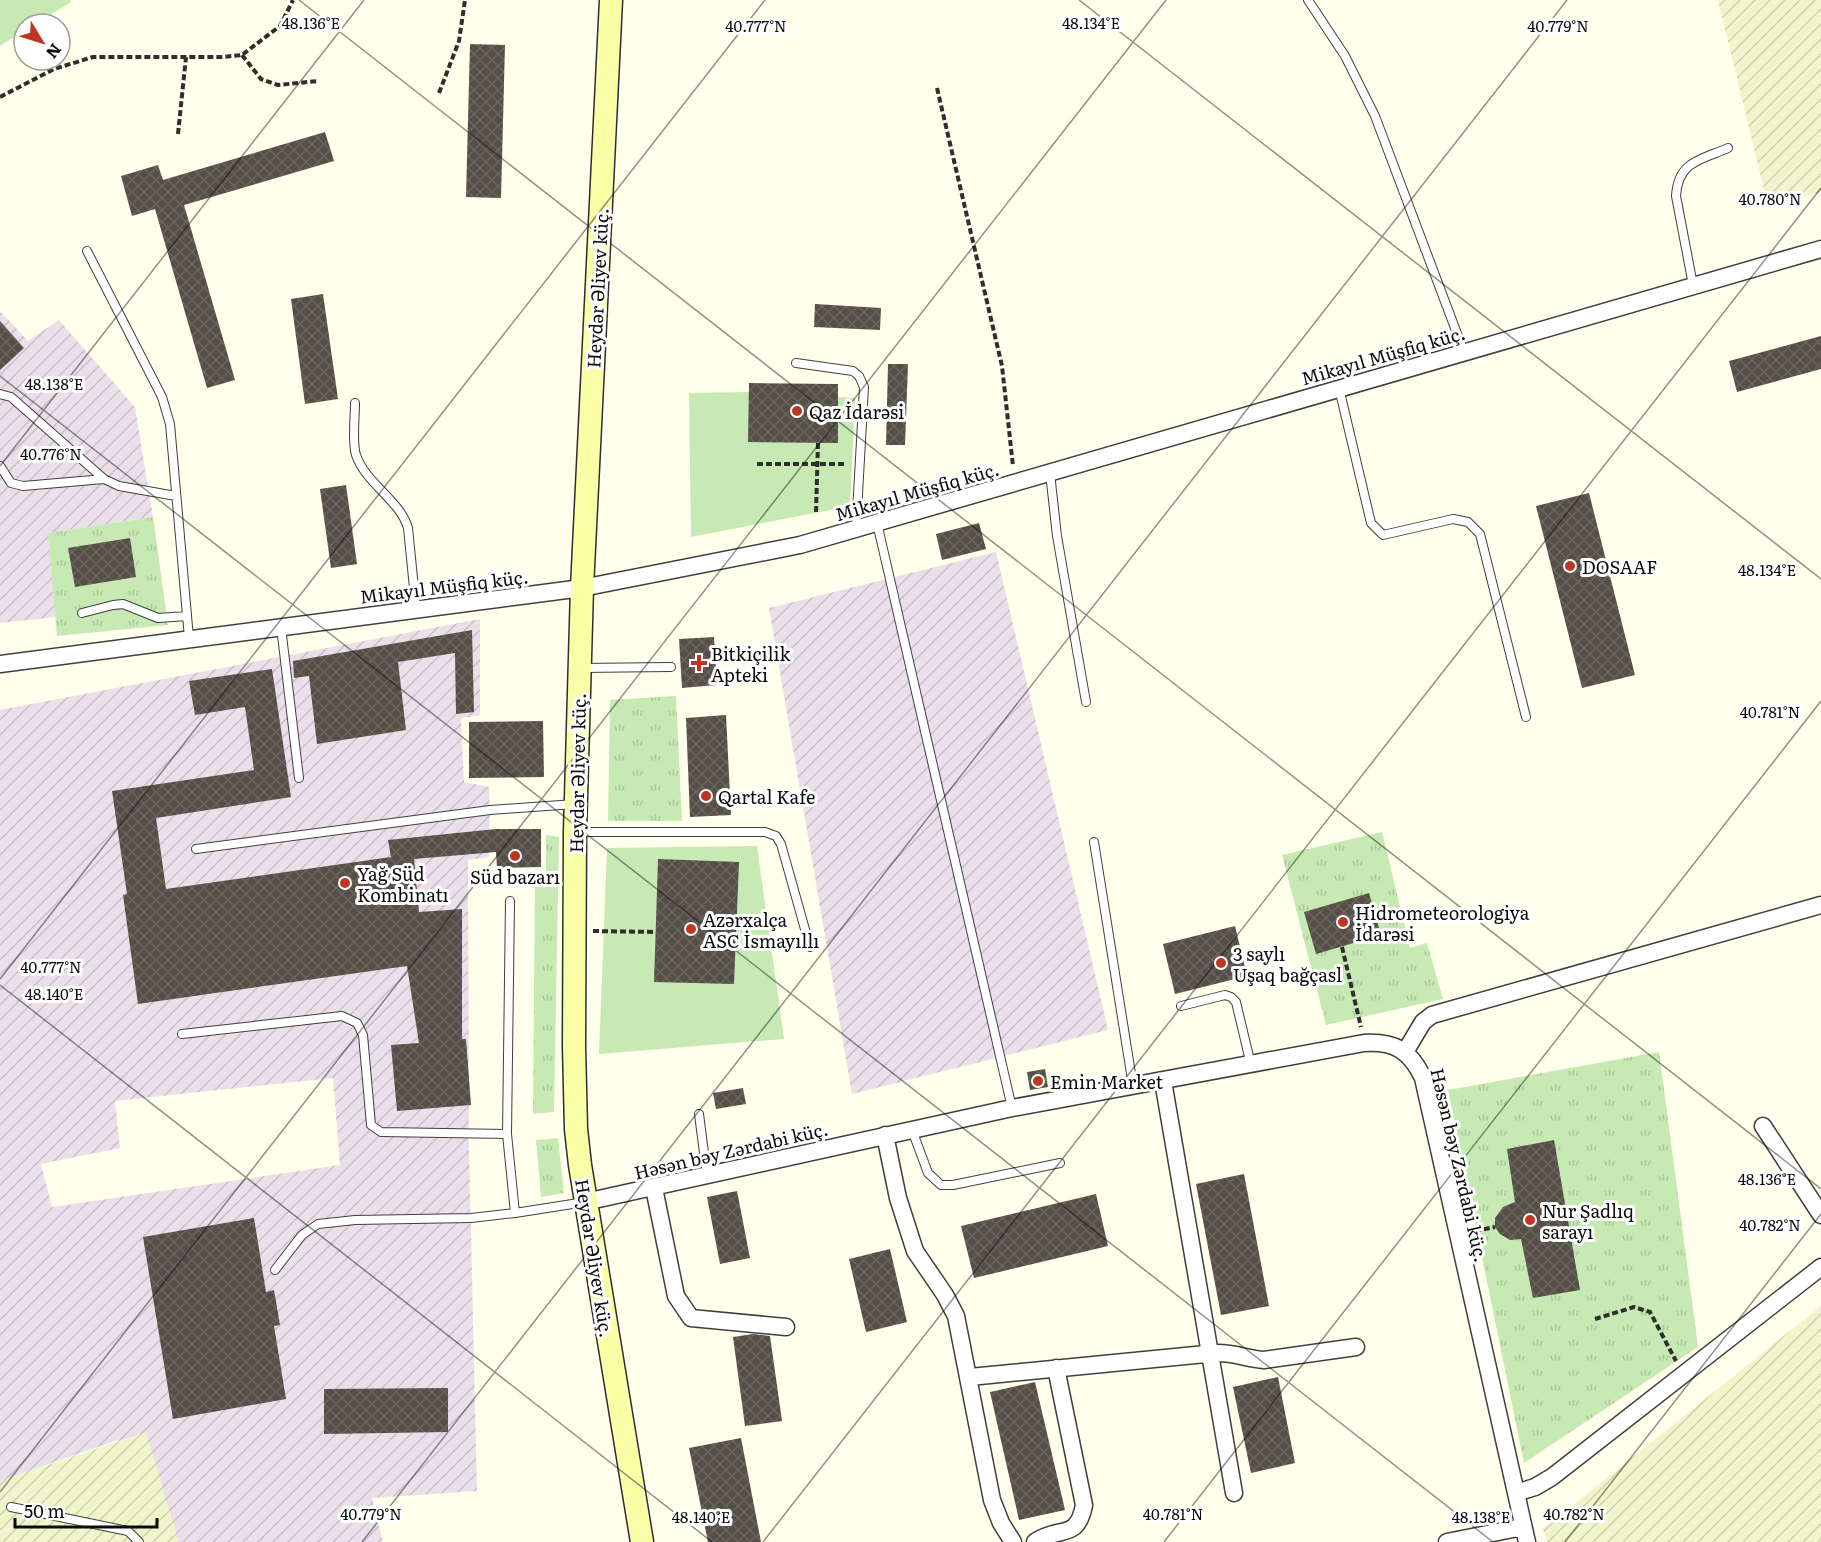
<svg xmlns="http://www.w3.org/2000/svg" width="1821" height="1542" viewBox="0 0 1821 1542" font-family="Literata,serif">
  <defs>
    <pattern id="industrial-furrows" width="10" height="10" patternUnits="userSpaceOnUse" patternTransform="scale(1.5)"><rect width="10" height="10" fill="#ebe0ea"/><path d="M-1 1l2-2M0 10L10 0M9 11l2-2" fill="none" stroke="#c8bfc8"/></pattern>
    <pattern id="farmland-furrows" width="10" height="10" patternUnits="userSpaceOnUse" patternTransform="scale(1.5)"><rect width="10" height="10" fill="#f1f5cb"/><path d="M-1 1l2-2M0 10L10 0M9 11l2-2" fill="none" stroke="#cdd1ad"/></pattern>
    <pattern id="grass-tufts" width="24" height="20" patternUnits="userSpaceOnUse" patternTransform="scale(1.5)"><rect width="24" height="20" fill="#c7e9b4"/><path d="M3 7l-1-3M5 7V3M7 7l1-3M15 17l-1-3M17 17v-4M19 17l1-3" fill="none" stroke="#aac79a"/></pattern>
    <pattern id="building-cross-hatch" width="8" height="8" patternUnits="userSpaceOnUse" patternTransform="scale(1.5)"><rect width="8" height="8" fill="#554f48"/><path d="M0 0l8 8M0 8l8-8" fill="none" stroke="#68645e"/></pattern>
  </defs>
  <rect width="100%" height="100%" fill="#ffffeb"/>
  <path fill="url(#industrial-furrows)" fill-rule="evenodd" d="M0,311l28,30 31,-21 76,87 18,110 -104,16 7,84 -56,6z
    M996,552l112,478 -256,64 -83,-486z
    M480,619v96l-19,3 3,64 25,5 1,23 -1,47 -21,3 1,288 8,343 -105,7 11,44h-206l-2,-13 -57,-89 -118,41v-771zM333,1078l7,87 -288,42 -11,-43 79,-16 -5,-47z"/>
  <path fill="url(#farmland-furrows)" d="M1718,0h103v192l-53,14z
    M1821,1306v236h-274l-4,-13z
    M146,1432l29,97 2,13h-177v-61z"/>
  <path fill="url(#grass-tufts)" d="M153,517l15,108 -111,11 -9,-103z
    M676,696l6,125h-74l2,-121z
    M1382,832l28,116 17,-5 16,56 -117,26 -44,-170z
    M546,835l13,2 -5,275 -21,2 2,-235 11,-2z
    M1659,1052l39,295 -174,116 -76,-373z
    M558,1138l6,55 -23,4 -5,-57z"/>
  <path fill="#c7e9b4" d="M0,0h70l1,2 -36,22h-11v7l-24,15z
    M749,392l106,6 -5,108 -159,31 -2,-144z
    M757,846l27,193 -185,15 8,-206z"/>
  <path fill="url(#building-cross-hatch)" d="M470,44l35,1 -4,153 -35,-1z
    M325,132l9,29 -150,44 51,175 -28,8 -52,-179 -23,7 -11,-40 37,-11 5,15z
    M323,294l15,105 -33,5 -14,-105z
    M815,304l66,4 -1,22 -66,-3z
    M0,321l24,27 -24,22z
    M1821,336v33l-84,23 -8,-31z
    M888,364h20l-3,81h-19z
    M749,383l89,1v59l-90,-1z
    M346,485l11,79 -26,4 -11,-79z
    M1589,493l46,182 -53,13 -46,-182z
    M979,523l7,26 -44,11 -6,-26z
    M130,538l6,39 -61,10 -7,-39z
    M472,630l2,82 -18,2 -1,-61 -57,9 8,68 -89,14 -8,-68 -15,2 -1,-17z
    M714,637l3,48 -35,3 -3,-49z
    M272,669l19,128 -135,21 10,71 225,-32 -3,-17 108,-11h45v38l-44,1 -1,-16 -82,7 5,53 43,-3v130h4l5,66 -74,6 -6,-66 28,-2 -12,-77 -269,38 -15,-109 4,-1 -15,-103 142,-21 -9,-63 -50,8 -6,-34z
    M726,715l5,100 -41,2 -4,-99z
    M543,721l1,56 -75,1v-56z
    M658,859l81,3 -5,122 -80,-2z
    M1369,893l12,42 -65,19 -12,-42z
    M1235,926l12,50 -72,18 -12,-50z
    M1045,1069l3,18 -18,3 -3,-18z
    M743,1088l3,16 -30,5 -3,-16z
    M1554,1140l26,150 -47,8 -12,-59 -11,1 -10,-6 -5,-7v-9l8,-11 12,-5 -8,-53z
    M1244,1174l25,132 -48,9 -25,-131z
    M737,1191l13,67 -30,6 -13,-67z
    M1096,1194l12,52 -134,32 -13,-52z
    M254,1218l12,74 8,-2 6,35 -6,1 12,73 -113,20 -30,-182z
    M890,1249l17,73 -41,10 -17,-73z
    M753,1334l17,2 12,85 -37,5 -12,-89z
    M1278,1377l17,86 -44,10 -18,-86z
    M1035,1382l30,128 -46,10 -29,-128z
    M448,1388v44l-124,2v-45z
    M741,1438l20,104h-53l-19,-94z"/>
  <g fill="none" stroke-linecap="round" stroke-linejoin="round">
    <g stroke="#3f3f3f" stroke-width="10">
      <path id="service" d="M1308,0l37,56 30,60 89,236
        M87,251l75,146 8,27 19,214
        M1693,285l-17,-89c2,-35 25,-36 52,-48
        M796,363l57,8 6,5 5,11 -8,143
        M1339,388l32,135 12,12 70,-16 15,3 12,12 46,183
        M0,394l11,3 93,82 15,7 57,10
        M355,403c0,14 -3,40 1,52 10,29 44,45 52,73l8,80
        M0,466l11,17 12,3 81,-7
        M1050,473l7,63 29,166
        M877,523l135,585
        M82,613l31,-8 10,-1 35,14 29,-2
        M281,627l18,151
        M580,668l91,-1
        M575,832h190l11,4 5,8 29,103
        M1094,842l39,244
        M196,849l294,-39 85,-6
        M510,901l-3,233 8,79 70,-11
        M1181,1006l44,-11 6,2 5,5 15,63
        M182,1034l160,-18 15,7 6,12 8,90 10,7 126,2
        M699,1114l8,62
        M912,1130l16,43 13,12h12l107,-22
        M275,1270l27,-35 16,-11 37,-4 116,-2 44,-5
        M11,1507l117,24 11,11"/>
    </g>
    <g stroke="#3f3f3f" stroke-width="19">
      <path id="minor" d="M0,664l582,-76 218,-43 1021,-296
        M1405,1052l18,-30 9,-7 389,-110
        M1163,1081l71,412
        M1763,1126l58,89
        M885,1135l13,63 17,53 30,44 11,21 36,184 9,23 12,19
        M654,1188l22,108 15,22 95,9
        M585,1202l427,-94 352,-65c30,-2 46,7 59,35l104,464
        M970,1377l246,-24c17,-1 31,6 48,7l92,-13
        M1516,1493l19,-6 17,-10 269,-210
        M1035,1542c24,-17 42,0 49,-37l-28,-137
        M1447,1542l76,-15"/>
    </g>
    <g stroke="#2e2e2e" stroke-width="25">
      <path id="secondary" d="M611,0l-29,588 -7,244 -1,214 2,83 4,36 62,377"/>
    </g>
    <path stroke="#2e2e2e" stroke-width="4" stroke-dasharray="6 3" stroke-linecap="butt" d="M242,55l19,24 17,6 40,-4
      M937,88l65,278 11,100
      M439,93l20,-52 6,-41
      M0,97l54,-28 39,-12h129l20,-2 38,-29 13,-26
      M178,134l8,-77
      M757,464h90
      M816,512l2,-69
      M593,931l63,1
      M1342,947l19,80
      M1475,1231l20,-4
      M1595,1319l39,-12 16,5 26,49"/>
    <use href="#service" stroke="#fff" stroke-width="8"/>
    <use href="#minor" stroke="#fff" stroke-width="16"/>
    <use href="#secondary" stroke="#f9ffa6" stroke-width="22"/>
  </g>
  <path fill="none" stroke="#0c0c0c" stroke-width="1.5" stroke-opacity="0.45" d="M299,0l1522,1189M1079,0l742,579M0,376l1493,1166M0,466l364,-466M0,979l765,-979M0,985l712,557M0,1492l1166,-1492M362,1542l1205,-1542M763,1542l1058,-1354M1164,1542l657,-841M1565,1542l256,-328"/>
  <g fill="#bd3622" stroke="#fff" stroke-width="2">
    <circle cx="797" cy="411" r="6"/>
    <circle cx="1570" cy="566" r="6"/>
    <path d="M696 654h6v6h6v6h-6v6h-6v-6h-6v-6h6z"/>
    <circle cx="706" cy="796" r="6"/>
    <circle cx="515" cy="856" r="6"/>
    <circle cx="345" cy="883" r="6"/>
    <circle cx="1343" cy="922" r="6"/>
    <circle cx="691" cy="929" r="6"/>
    <circle cx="1221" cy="963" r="6"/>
    <circle cx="1038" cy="1081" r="6"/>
    <circle cx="1530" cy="1220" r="6"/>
  </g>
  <g text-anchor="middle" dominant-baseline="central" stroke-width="6" stroke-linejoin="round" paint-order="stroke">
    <g font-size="18" fill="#0c0c0c" stroke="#fff">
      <text transform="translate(597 288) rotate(-87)">Heydər Əliyev küç.</text>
      <text transform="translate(1383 355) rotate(-16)">Mikayıl Müşfiq küç.</text>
      <text transform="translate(917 491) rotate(-16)">Mikayıl Müşfiq küç.</text>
      <text transform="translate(444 586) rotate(-7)">Mikayıl Müşfiq küç.</text>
      <text transform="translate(577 773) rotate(-89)">Heydər Əliyev küç.</text>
      <text transform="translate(731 1150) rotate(-13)">Həsən bəy Zərdabi küç.</text>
      <text transform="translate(1460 1165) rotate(77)">Həsən bəy Zərdabi küç.</text>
      <text transform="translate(595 1258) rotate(81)">Heydər Əliyev küç.</text>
    </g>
    <g font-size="18" fill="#0c0c0c" stroke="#fff" text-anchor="start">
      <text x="809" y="411">Qaz İdarəsi</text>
      <text x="1582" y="566">DOSAAF</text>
      <text x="711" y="653">Bitkiçilik<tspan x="711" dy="21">Apteki</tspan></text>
      <text x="718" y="796">Qartal Kafe</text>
      <text x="357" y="873">Yağ Süd<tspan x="357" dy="21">Kombinatı</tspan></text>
      <text x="515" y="876" text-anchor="middle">Süd bazarı</text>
      <text x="1355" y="912">Hidrometeorologiya<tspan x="1355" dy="21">İdarəsi</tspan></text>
      <text x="703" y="919">Azərxalça<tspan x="703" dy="21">ASC İsmayıllı</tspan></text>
      <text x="1233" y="953">3 saylı<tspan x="1233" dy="21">Uşaq bağçasl</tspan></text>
      <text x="1050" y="1081">Emin Market</text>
      <text x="1542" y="1210">Nur Şadlıq<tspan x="1542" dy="21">sarayı</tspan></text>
    </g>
  </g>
  <g font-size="15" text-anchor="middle" fill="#0c0c0c" stroke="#fff" stroke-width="6" stroke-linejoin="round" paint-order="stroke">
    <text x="311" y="29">48.136°E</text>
    <text x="1091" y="29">48.134°E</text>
    <text x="756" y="32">40.777°N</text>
    <text x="1558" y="32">40.779°N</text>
    <text x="1770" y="205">40.780°N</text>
    <text x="54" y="390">48.138°E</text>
    <text x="51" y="460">40.776°N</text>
    <text x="1767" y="576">48.134°E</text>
    <text x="1770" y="718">40.781°N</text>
    <text x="51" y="973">40.777°N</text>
    <text x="54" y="1000">48.140°E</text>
    <text x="1767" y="1185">48.136°E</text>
    <text x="1770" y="1231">40.782°N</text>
    <text x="371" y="1520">40.779°N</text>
    <text x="1173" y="1520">40.781°N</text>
    <text x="1574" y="1520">40.782°N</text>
    <text x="701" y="1523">48.140°E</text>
    <text x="1481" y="1523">48.138°E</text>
  </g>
  <g transform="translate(42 42) rotate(128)"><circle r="28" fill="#ffffff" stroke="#9e9e9e" stroke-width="1.5"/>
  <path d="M0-4.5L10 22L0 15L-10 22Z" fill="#bd3622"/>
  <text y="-9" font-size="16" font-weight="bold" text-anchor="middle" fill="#0c0c0c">N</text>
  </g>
  <path d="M15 1518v9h142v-9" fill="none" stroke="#0c0c0c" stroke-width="3"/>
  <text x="24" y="1518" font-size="18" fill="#0c0c0c" stroke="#ffffff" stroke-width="4.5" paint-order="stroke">50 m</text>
</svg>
